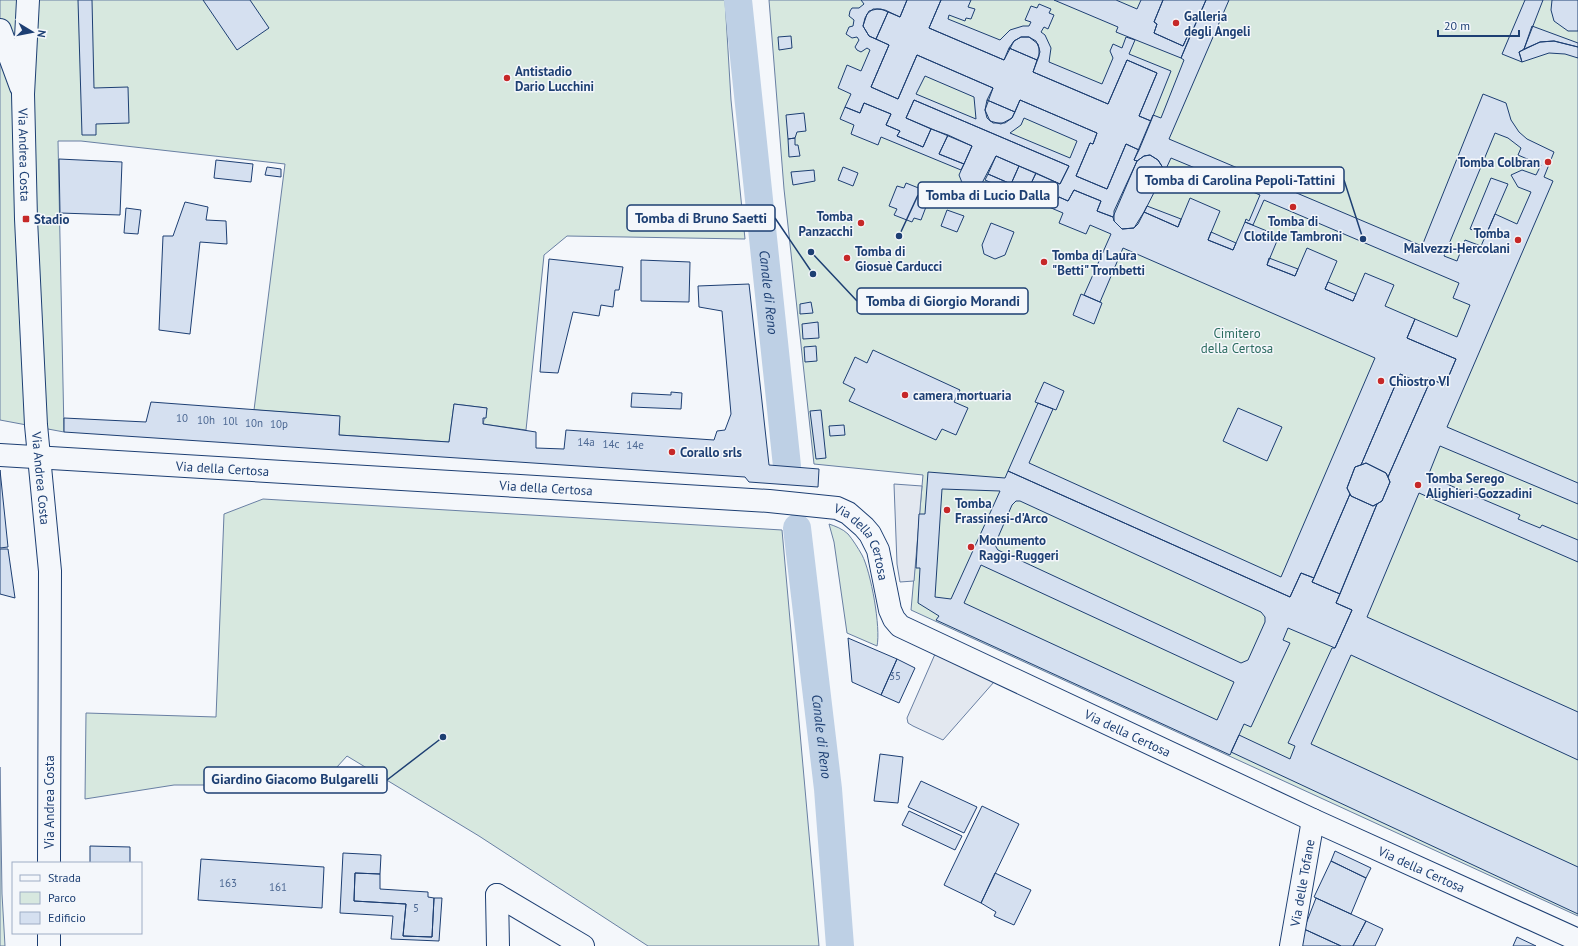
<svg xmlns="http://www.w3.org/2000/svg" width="1578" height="946" viewBox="0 0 1578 946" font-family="'PT Sans',sans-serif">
  <rect width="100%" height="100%" fill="#f4f7fb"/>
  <path fill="#d7e8df" stroke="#687fa3" d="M0,0h725l6,100 14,139 -178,-3 -23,19 -18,175 -43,-6 4,-16 -33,-4 -5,38 -110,-7v-19l-85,-6 31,-246 -204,-23h-23l6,291 -64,-12z
    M769,0h809v916l-667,-306 12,-135 -109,-11 -30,-275z
    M263,499l519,31 37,416h-171l-169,-110 -132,-80 -31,34 -70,-5h-72l-89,14 1,-86 130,4 8,-203z
    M829,524c6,2 14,5 19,10 5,6 10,14 14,21 9,17 19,73 15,91l-30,-13 -13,-91z
    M0,767l2,127 3,52h-5z"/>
  <path fill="#e3e8f0" stroke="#687fa3" d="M894,484l28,2 -8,95 -14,1 -3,-18z
    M939,645l62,29 -58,66 -30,-14 -5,-3 -1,-5z"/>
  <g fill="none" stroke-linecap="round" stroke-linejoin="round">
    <g stroke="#bed0e5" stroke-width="28">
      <path id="s1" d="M738,0l49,466"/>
      <path id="s2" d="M797,528l31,261 12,157"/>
    </g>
  </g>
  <path fill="#d5e0f0" stroke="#1d3f73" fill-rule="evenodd" d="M78,0h14l2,88 34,-1 1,36 -33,1v11h-14z
    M203,0h47l19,28 -32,22z
    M861,0h46l-7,17 -15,-7 -8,-1 -8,2 -4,7 -2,8 6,10 20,9 -18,42 27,12 19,-44 76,33 -8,22 2,8 6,5h12l7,-5 8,-18 77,33 -4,11 -3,-1 -14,33 31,13 19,-45 13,6 -5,10 3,1 -24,56 -16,-6 4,-10 -27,-11 -6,11 -9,-4 -3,6 -29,-11 9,-19 24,11 9,-18 -155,-66 -8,18 25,11 -8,18 -26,-11 3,-5 -14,-6 5,-11 -27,-11 -4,10 -15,-6 6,-13 -13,-6 9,-23 14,6 9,-21 -3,-2 -6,4 -4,-2 -2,-3 4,-7 -2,-3 -5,1 -6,-4 3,-7 4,-1 1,-6 -5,-4 1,-5 2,-3h7l5,-4zM925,76l49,21 2,22 -60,-25zM1024,118l53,23 -7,17 -60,-25 11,-8z
    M907,0h34l-12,28 75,32 5,-12 28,12 -4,12 75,32 19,-44 30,13 -18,43 12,5 -12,29 -13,-6 -19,45 -31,-13 14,-33 3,1 4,-11 -77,-33 -5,12 -28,-12 6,-12 -76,-33 -19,44 -27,-12 18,-42 -13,-6 12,-27 12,5z
    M941,0h30l-3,7 7,2 -4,10 -5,-1 -1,3 -16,-6 -1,4 52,21 10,-10 13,-4h6l2,-4 -6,-2 6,-14 6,2 2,-4 12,5 -2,4 5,2 -6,14 -4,-2 -3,5 4,3 6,13 -2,14 53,22 11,-26 -3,-7 3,-7 9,4 4,-11 9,3 -6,14 42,17 -20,50 -12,-5 18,-43 -30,-13 -19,44 -75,-32 6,-16v-8l-3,-7 -7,-4h-8l-7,4 -10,19 -75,-32z
    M1054,0h62l21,9 4,-9h22l-9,22 3,2 -3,9 29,13 5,-11 2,1 -9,22 -65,-26 2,-5z
    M1163,0h43l-16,36 -2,-1 -5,11 -29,-13 3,-9 -3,-2z
    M1206,0h23l-60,139 253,107 61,-152 23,9 5,17 8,12 8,7 27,13 -10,25 9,4 -106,246 131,56v21l-138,-58 -12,30 92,39 -2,4 22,9 2,-3 36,15v22l-159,-69 -52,124 211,95v48l-227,-105 -40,89 267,123v47l-347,-162 8,-17 51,24 5,-13 -7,-3 44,-95h3l17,-38 -16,-7 41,-99 5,-3 8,-19 -2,-5 40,-91 -3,-1 3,-7 17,7 11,-26 -49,-21 8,-19 42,18 13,-32 -17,-7 6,-15 -195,-83 -11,25 -8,-3 1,-3 3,2 11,-26 -89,-37 -6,13 -7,-11 -8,-5 -6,1 -7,5 -3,-1 19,-45 8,3 23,-58 -3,-2zM1495,133l13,5 13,10 -3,7 23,10 -5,10 -14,-5 -11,5 7,12 13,5 -14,32 -22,-10 -14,32 -16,-6 -8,21 -13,-5z
    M1525,0h18l-19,49 -5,3 3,10 -20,-8z
    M1552,0h26v31h-10l-14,-10 -3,-11z
    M873,9h8l7,3 -12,27 -7,-3 -6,-10 4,-12z
    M1532,26l46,17v4l-24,-6 -14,1 -16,7z
    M791,36l1,12 -13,2 -1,-13z
    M1021,37h8l9,7 2,8 -3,8 -28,-12 5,-7z
    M1554,41l24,6v11l-13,-4 -16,-1 -27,9 -3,-10 21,-10z
    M914,100l155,66 -9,18 -64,-28 -15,29 -6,3 -12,-3 -4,-10 13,-29 -66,-28z
    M987,100l28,12 -3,6 -11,6 -11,-3 -5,-11z
    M864,103l27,11 -5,11 14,6 -3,5 26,11 8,-18 17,6 -9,19 25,10 -3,6 -80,-33 -3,8 -27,-11 3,-9 -14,-6 5,-12 15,6z
    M804,113l2,18 -9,1 -2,6 -7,1 -2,-24z
    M948,135l24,11 -8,18 -25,-10z
    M795,138v7h3l2,11 -11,1 -1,-18z
    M1150,155l8,5 7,11 -27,53 -4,4 -12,1 -8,-8v-10l23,-50 7,-5z
    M996,156l23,10 -8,18 -23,-10z
    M59,159l63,3 -2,53 -60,-2z
    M216,160l37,4 -2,18 -37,-4z
    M1019,166l17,7 -9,19 29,11 3,-6 9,4 6,-11 27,11 -4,10 16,6 1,4 8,8 12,-1 10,-16 34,15 12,-29 30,13 -12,29 25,10 12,-28 34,14 -12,29 28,11 12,-28 30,13 -12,28 28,12 12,-28 29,12 -9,21 30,13 -8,19 49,21 -11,26 -17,-7 -3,7 -25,-11 -39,91 -6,2 -8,21 3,6 -36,84 -13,-5 -11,24 -282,-126 30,-68 15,6 -24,54 252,114 94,-219 -252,-110 -23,54 -16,-7 27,-61 -21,-9 -4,9 -27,-11 4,-10 -78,-33 3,-6 23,10z
    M267,167l14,2v8l-16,-2z
    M843,167l15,6 -5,13 -15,-6z
    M814,170l1,11 -22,4 -2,-13z
    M1491,178l17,6 -22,51 -16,-6z
    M906,183l20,8 -3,6 6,2 -8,21 -7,-2 -2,4 -18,-7 3,-6 -8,-3 8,-20 7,2z
    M185,202l23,5 -2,13 20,1 1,23 -27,-2 -10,92 -31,-4 4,-94h10z
    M1147,206l34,13 -3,8 -34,-15z
    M126,208l15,2 -3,24 -14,-1z
    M947,210l17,6 -7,16 -16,-6z
    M991,223l23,9 -9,23 -10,4 -11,-5 -2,-9z
    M1211,232l25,11 -3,7 -25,-10z
    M1269,258l29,11 -3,7 -28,-11z
    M549,259l74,8 -4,23h-4l-2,17 -12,-2 -2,11 -26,-4 -15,61 -18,-1z
    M641,260l49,2 -1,40 -48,-1z
    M1328,282l28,12 -3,7 -28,-12z
    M749,284l20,181 50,4 -1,18 -69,-5 -4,-5 -681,-45v-14l82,4 5,-20 189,14 -1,19 110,7 5,-38 33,4 -1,10h-3v6l53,8v16l28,1 2,-19 148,10 3,-9 8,-1 6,-16 -9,-103 -23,-4 -1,-21z
    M1081,294l21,9 -8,21 -21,-9z
    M811,302l2,11 -13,1v-10z
    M818,322l1,16 -16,1 -1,-15z
    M816,346l1,15 -12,1 -1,-15z
    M873,350l87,40 -6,12 14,6 -12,27 -14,-6 -6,11 -87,-39 6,-12 -12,-6 12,-26 12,6z
    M1400,374l28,12 -40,91 -2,-4 -20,-10 -5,2z
    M1044,382l20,9 -8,19 -21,-8z
    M671,392l11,1 -1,16 -50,-2 1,-14 39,2z
    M1238,408l44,19 -15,34 -44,-20z
    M821,410l5,48 -10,1 -6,-48z
    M844,425l1,10 -15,1 -1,-10z
    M1366,463l20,10 4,9 -8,19 -9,5 -22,-10 -4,-8 8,-21z
    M0,470l8,77 -8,1z
    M1008,471l282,126 11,-24 13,5 -2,4 28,12 -4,9 16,7 -17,38 -47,-20 -5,12 7,3 -39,84 -7,-3 -14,31 -294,-135 3,-4 -21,-13 2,-35h-4l3,-54h6l3,-42 77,6zM942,489l58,2 -49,108 -16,-2zM1016,501h4l241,111 4,5v5l-17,38 -7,3 -243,-113 -2,-3v-5l16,-37zM981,565l253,117 -17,38 -253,-117z
    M1350,494l1,2 22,10 4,-2 -37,90 -28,-12z
    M0,549h8l7,49 -15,-4z
    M848,638l49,21 -16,36 -29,-13z
    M897,659l18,9 -16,35 -18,-8z
    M880,754l23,3 -5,46 -24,-2z
    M921,781l56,26 -13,26 -56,-26z
    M982,806l37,18 -38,79 -37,-18z
    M909,811l53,25 -7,14 -53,-25z
    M90,846l40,1v16h-40z
    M1335,851l36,17 -5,10 -35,-17z
    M343,853l38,2 -1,19 -25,-1 -1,28 52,3 -3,32 29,1 2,-39h8l-3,43 -48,-2 2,-23 -53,-3z
    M201,859l123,8 -2,41 -124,-8z
    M1331,861l35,17 -15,36 -37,-17z
    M355,873l25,1v15l48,3v5l6,1 -2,39 -29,-1 3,-32 -52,-3z
    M995,873l36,17 -17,35 -20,-9 2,-4 -15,-9z
    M1316,898l50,23 -13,25h-12l-37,-17z
    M1366,921l17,8 -8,17h-22z
    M1304,929l37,17h-40z
    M1517,937l19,9h-23z"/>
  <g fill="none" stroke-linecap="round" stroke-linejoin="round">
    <g stroke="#1d3f73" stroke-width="24">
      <g id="minor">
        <path id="s3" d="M0,455l769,46 68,7 11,5 16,14 6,7 8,16 12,60 4,9 6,7 413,194 265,120"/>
        <path d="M497,895l86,51"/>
        <path d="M497,895l1,51"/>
        <path id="s4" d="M1291,946l22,-126"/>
      </g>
    </g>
    <g stroke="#1d3f73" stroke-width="24">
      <g id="major">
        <path id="s5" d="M28,0l-5,94 3,125 10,206 14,146 -1,292"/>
        <path d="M0,30l21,57"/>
        <path d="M49,933v13"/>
      </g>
    </g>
    <use href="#minor" stroke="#f4f7fb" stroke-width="22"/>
    <use href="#major" stroke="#f4f7fb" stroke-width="22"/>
  </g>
  <g fill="#c62828" stroke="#f4f7fb" stroke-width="1.5">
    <circle cx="1176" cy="23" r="4"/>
    <circle cx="507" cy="78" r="4"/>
    <circle cx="1548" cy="162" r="4"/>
    <circle cx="1293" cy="207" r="4"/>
    <rect x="22" y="215" width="8" height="8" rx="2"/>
    <circle cx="861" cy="223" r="4"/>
    <circle cx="1518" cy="240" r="4"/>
    <circle cx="847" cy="258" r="4"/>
    <circle cx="1044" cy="262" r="4"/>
    <circle cx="1381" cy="381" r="4"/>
    <circle cx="905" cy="395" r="4"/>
    <circle cx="672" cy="452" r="4"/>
    <circle cx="1418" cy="485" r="4"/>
    <circle cx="947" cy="510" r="4"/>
    <circle cx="971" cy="547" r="4"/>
  </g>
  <g text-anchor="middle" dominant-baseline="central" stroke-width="3" stroke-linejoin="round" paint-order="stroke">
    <g font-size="11" fill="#4b6792">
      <text x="182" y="418">10</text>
      <text x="206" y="420">10h</text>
      <text x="230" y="421">10l</text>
      <text x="254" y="423">10n</text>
      <text x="279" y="424">10p</text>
      <text x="586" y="442">14a</text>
      <text x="611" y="444">14c</text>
      <text x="635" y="445">14e</text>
      <text x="895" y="676">35</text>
      <text x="228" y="883">163</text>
      <text x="278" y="887">161</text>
      <text x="416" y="908">5</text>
    </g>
    <g font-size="13" font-weight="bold" fill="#1d3f73" stroke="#f4f7fb" text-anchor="start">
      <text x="1184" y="16">Galleria<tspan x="1184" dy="15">degli Angeli</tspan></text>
      <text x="515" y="71">Antistadio<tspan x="515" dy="15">Dario Lucchini</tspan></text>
      <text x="1540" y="162" text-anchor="end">Tomba Colbran</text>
      <text x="853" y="216" text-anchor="end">Tomba<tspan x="853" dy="15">Panzacchi</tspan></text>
      <text x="34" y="219">Stadio</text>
      <text x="1293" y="221" text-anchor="middle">Tomba di<tspan x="1293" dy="15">Clotilde Tambroni</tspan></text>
      <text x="1510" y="233" text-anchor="end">Tomba<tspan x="1510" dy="15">Malvezzi-Hercolani</tspan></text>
      <text x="855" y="251">Tomba di<tspan x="855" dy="15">Giosuè Carducci</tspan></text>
      <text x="1052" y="255">Tomba di Laura<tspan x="1052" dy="15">"Betti" Trombetti</tspan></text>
      <text x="1389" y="381">Chiostro VI</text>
      <text x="913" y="395">camera mortuaria</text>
      <text x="680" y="452">Corallo srls</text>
      <text x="1426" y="478">Tomba Serego<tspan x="1426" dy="15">Alighieri-Gozzadini</tspan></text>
      <text x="955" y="503">Tomba<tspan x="955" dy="15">Frassinesi-d'Arco</tspan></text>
      <text x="979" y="540">Monumento<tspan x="979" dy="15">Raggi-Ruggeri</tspan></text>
    </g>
    <g font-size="13" fill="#1d3f73" stroke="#f4f7fb">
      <text stroke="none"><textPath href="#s5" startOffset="155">Via Andrea Costa</textPath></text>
      <text stroke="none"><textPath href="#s3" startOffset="223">Via della Certosa</textPath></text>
      <text stroke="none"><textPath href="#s5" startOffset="479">Via Andrea Costa</textPath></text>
      <text stroke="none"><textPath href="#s3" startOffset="547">Via della Certosa</textPath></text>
      <text stroke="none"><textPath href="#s3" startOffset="883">Via della Certosa</textPath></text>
      <text stroke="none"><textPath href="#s3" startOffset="1231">Via della Certosa</textPath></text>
      <text transform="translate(49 802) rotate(-90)">Via Andrea Costa</text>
      <text stroke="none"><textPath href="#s3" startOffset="1555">Via della Certosa</textPath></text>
      <text stroke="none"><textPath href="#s4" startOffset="64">Via delle Tofane</textPath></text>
    </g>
    <g font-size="13" fill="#2c6c60" stroke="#f4f7fb">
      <text x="1237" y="333">Cimitero<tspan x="1237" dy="15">della Certosa</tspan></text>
    </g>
    <g font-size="14" font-style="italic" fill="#1d3f73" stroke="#f4f7fb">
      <text stroke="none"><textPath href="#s1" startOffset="294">Canale di Reno</textPath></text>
      <text stroke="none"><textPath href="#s2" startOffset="210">Canale di Reno</textPath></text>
    </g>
  </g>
  <path fill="none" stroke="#1d3f73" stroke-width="1.5" d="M1363 239L1344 180M899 236L918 195M813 274L775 218M811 252L857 301M443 737L387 780"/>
  <g fill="#1d3f73" stroke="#f4f7fb" stroke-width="1.5">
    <circle cx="1363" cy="239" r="4"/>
    <circle cx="899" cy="236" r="4"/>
    <circle cx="813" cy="274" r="4"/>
    <circle cx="811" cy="252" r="4"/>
    <circle cx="443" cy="737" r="4"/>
  </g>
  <g fill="#f4f7fb" stroke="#1d3f73" stroke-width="1.5">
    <rect x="1137" y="167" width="207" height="26" rx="4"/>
    <rect x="918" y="182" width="140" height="26" rx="4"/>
    <rect x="627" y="205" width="148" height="26" rx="4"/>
    <rect x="857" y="288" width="171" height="26" rx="4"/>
    <rect x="204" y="767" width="183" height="26" rx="4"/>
  </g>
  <g font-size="14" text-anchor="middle" font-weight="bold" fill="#1d3f73">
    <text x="1240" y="185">Tomba di Carolina Pepoli-Tattini</text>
    <text x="988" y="200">Tomba di Lucio Dalla</text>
    <text x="701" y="223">Tomba di Bruno Saetti</text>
    <text x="943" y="306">Tomba di Giorgio Morandi</text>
    <text x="295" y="784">Giardino Giacomo Bulgarelli</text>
  </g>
  <rect x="12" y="862" width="130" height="72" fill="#f4f7fb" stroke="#9eadc5"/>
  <rect x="20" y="875" width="20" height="6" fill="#f4f7fb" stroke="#9eadc5"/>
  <text x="48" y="882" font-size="12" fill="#1d3f73">Strada</text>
  <rect x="20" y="892" width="20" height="12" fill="#d7e8df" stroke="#9eadc5"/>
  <text x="48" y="902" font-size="12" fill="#1d3f73">Parco</text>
  <rect x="20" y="912" width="20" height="12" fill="#d5e0f0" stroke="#9eadc5"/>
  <text x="48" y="922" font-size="12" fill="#1d3f73">Edificio</text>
  <g transform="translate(32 32) rotate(100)" stroke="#f4f7fb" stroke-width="3" paint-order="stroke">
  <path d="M0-3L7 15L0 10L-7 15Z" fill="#1d3f73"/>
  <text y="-6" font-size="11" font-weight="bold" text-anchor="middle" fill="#1d3f73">N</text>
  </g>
  <path d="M1438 30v6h81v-6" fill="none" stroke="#1d3f73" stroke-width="2"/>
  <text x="1444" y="30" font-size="12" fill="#1d3f73" stroke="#f4f7fb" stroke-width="3" paint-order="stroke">20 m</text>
</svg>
